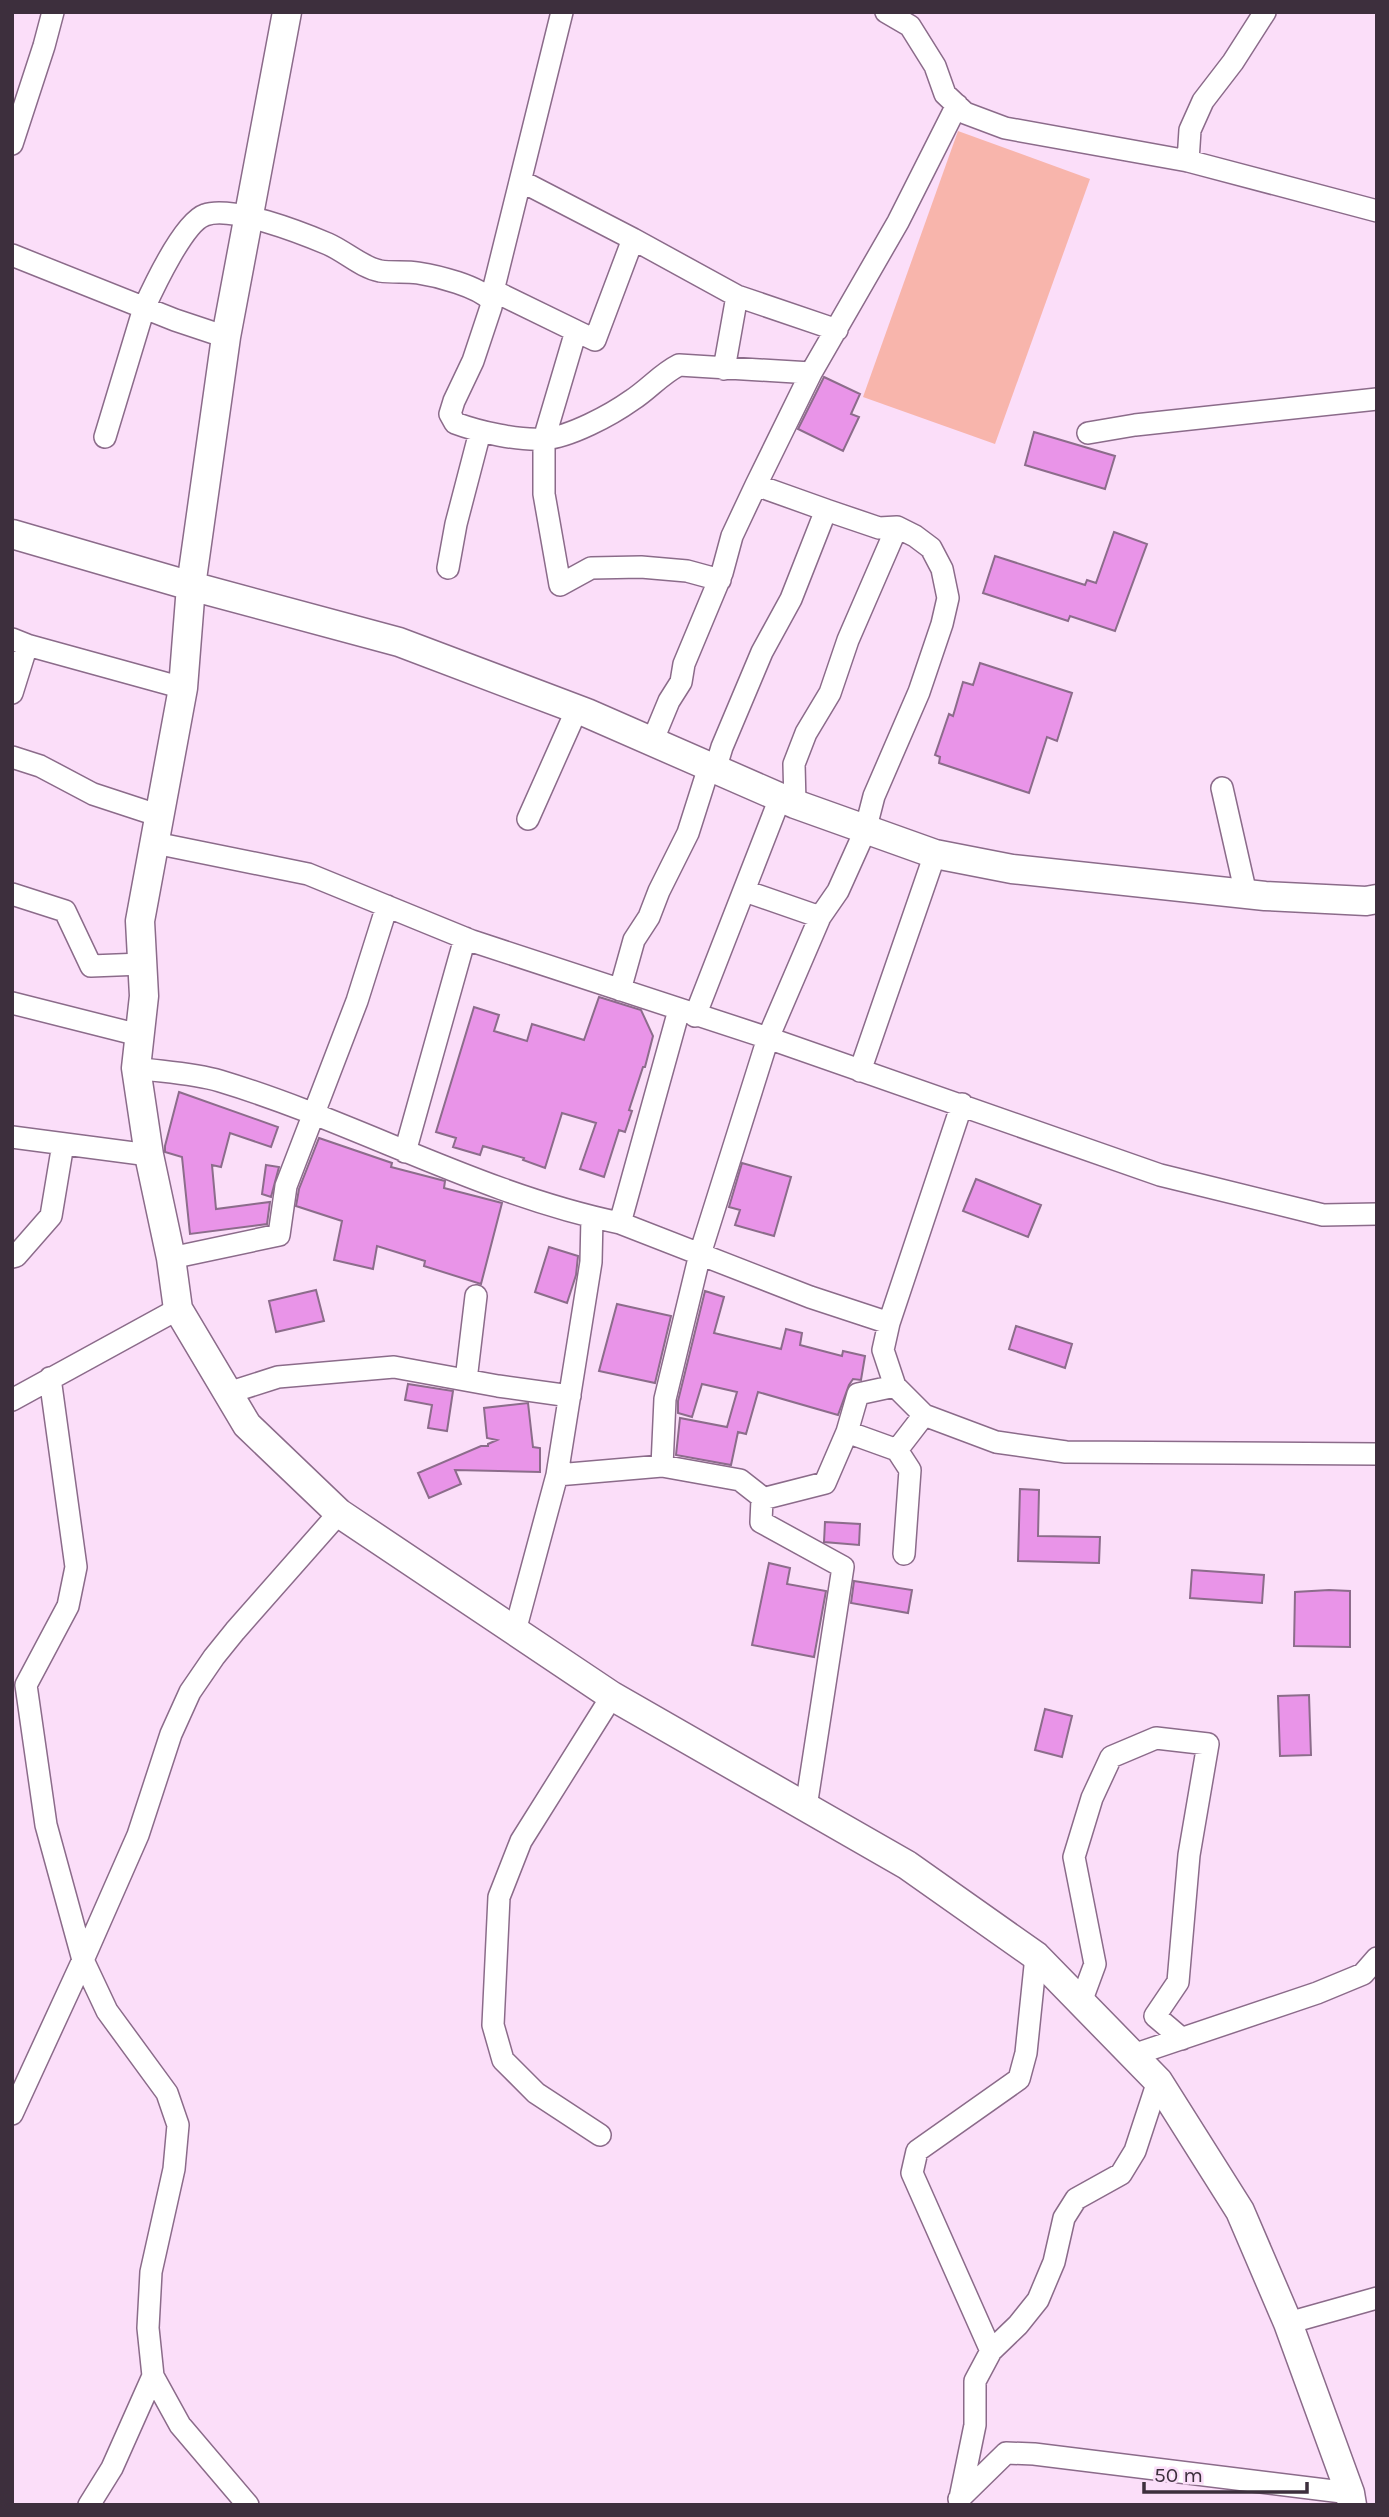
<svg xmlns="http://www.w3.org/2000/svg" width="1389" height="2517" viewBox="0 0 1389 2517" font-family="Karla,sans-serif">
  <rect width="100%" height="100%" fill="#fbdef9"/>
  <path fill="#f8b5ac" d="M958,131l132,48 -95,265 -132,-47z"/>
  <path fill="#e994e8" stroke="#8c6c8b" stroke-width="2" d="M824,377l36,17 -9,20 8,3 -16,34 -45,-22z
    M1034,432l81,24 -10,33 -80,-24z
    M1114,532l33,12 -32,87 -45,-15 -2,5 -85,-28 12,-37 90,29 2,-5 9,3z
    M980,663l92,30 -15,48 -10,-4 -18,56 -90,-30 1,-6 -5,-2 14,-41 4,2 10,-34 10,3z
    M599,997l42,13 12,26 -8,31h-2l-14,43 3,1 -7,21 -6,-2 -15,47 -24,-8 16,-46 -34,-10 -17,55 -22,-8 1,-2 -41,-12 -3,9 -27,-8 3,-9 -20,-6 38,-125 25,8 -5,16 33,10 5,-17 52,16z
    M179,1092l99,35 -7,20 -41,-14 -9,34 -9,-2 4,44 54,-7 -3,22 -77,10 -8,-77 -17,-5v-6z
    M319,1138l73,25 -1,4 54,14 -1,7 58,15 -21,81 -57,-18 1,-5 -48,-15 -4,23 -39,-9 8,-39 -46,-15 3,-17z
    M742,1163l49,14 -17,59 -39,-11 5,-15 -11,-3z
    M266,1165l13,2 -8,30 -9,-3z
    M976,1179l65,26 -13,32 -65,-26z
    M549,1247l29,9 -2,19 -9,28 -32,-11z
    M316,1290l8,31 -48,11 -7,-31z
    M705,1291l19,6 -10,36 67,16 5,-20 16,4 -2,12 42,11 1,-5 22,5 -4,24 -8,-1 -4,6 -11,30 -80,-23 -12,42 -8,-2 -7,33 -55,-10 4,-37 47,9 10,-35 -35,-8 -10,33 -14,-4v-12z
    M617,1304l54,12 -16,67 -56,-12z
    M1016,1326l56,18 -7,24 -56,-19z
    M408,1384l45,7 -6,40 -19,-3 4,-23 -27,-5z
    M528,1403l5,44 7,1v24l-85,-2 6,14 -32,14 -11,-25 63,-27h7v-2l9,-4 -10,-2 -3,-30z
    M1020,1489l19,1 -1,46 62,1 -1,26 -81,-2z
    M825,1522l35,2 -1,21 -35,-3z
    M769,1563l21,5 -3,16 39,7 -12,66 -62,-12z
    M1192,1570l72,5 -2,28 -72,-5z
    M854,1581l58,9 -4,23 -57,-10z
    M1329,1590l21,1v56l-56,-1 1,-54z
    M1309,1695l2,60 -31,1 -2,-60z
    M1045,1709l27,7 -10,41 -27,-7z"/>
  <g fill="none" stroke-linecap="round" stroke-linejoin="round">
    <g stroke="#8b6b8a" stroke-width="24">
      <path id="street" d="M886,12l24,14 25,40 10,28 20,19 40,15 183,33 189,50
        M12,144l32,-98 9,-34
        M1188,161l2,-31 13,-29 30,-39 32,-50
        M521,181l112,58 -38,101 -19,-9
        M633,239l104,57
        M12,255l163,65 51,17
        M492,290l84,41 -32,108v55l16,91 31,-17 50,-1 46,4 33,9
        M491,299l71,-287
        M724,369l13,-73 100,34
        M1088,433l47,-8 242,-26
        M105,437l39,-129c10,-22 40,-86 61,-93 26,-10 97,18 123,29 18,8 33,23 52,27 13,2 26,0 38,2 20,3 60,13 74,28l-1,6 -18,54 -19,40 -4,13 5,9c24,9 64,18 89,16 26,-2 67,-24 88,-39 17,-11 29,-26 47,-35l132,8
        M756,485l70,25
        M448,568l8,-44 24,-92
        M12,639l15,6 -15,48
        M27,645l156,43
        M652,742l17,-41 12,-19 3,-18 38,-91 10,-37 24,-51 55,-112 87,-151 59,-117
        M12,757l28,9 53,28 67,22
        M1222,788l24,106
        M795,804l-1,-40 12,-31 24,-40 18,-53 49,-113
        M528,819l49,-110
        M155,843l153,31 164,67 296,97 392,137 163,40 54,-1
        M745,891l75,26
        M12,894l53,17 26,55 51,-2
        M620,990l14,-50 15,-23 10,-26 29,-58 21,-66
        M12,1003l127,32
        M695,1016l85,-218
        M136,1068c27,4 57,5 84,13 136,41 260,113 400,142l190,74 79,26
        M860,1071l75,-217
        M962,1104l-73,219 -6,27 12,36 29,29 72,27 70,10 311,2
        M12,1137l137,18
        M405,1152l60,-214
        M620,1223l59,-213
        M12,1257l4,-1 35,-40 12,-72
        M171,1258l108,-23 7,-49 71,-185 30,-95
        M50,1378l26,189 -8,39 -42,79 20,140 37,135 24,51 60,82 11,32 -4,44 -23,103 -3,56 5,48 27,49 68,80
        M466,1380l10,-84
        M895,1386l-37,8 -11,38 50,18
        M228,1393l50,-16 116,-10 104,19 72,10
        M12,1400l166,-91
        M662,1466l3,-67 35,-145 68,-216 52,-121 18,-26 27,-60 9,-35 45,-104 23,-68 6,-26 -6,-29 -11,-21 -16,-12 -18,-9 -18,1 -53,-18 -35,89 -29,53 -40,95 -7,23
        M557,1475l34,-213 1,-45
        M904,1554l6,-84 -13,-20 27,-35
        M515,1631l42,-156 105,-9 78,14 23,18
        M806,1807l37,-240 -82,-45 1,-23 63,-16 22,-51
        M1081,2002l14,-38 -21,-107 18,-59 19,-41 45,-19 52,6 -19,111 -11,127 -23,34 27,23
        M1133,2055l184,-62 46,-19 14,-16
        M12,2114l71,-154 55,-125 33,-101 19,-42 24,-35 21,-26 104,-118
        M600,2135l-64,-42 -33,-33 -10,-35 6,-128 22,-56 91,-145
        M1288,2323l89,-25
        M991,2351l-79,-178 5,-22 102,-72 7,-26 10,-97
        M960,2498l15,-73v-44l16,-30 27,-26 20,-25 16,-38 10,-44 12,-19 45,-25 14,-23 23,-70
        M959,2499l47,-46 28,1 316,39
        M89,2505l23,-37 41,-92"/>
    </g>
    <g stroke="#8b6b8a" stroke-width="31">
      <path id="secondary" d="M287,12l-61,325 -35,249 -8,102 -43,233 4,75 -8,72 13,87 22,103 7,51 69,116 92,88 273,183 295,169 129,91 122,125 82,130 48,112 62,170 2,12
        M12,534l179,52 208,56 188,71 208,91 140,50 77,15 253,27 101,5 11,-2"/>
    </g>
    <use href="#street" stroke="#fff" stroke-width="21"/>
    <use href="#secondary" stroke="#fff" stroke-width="28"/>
  </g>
  <rect width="1389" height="2517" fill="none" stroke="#3d2f3d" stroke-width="28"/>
  <path d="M1144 2482v10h163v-10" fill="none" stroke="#3d2f3d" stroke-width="3.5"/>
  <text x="1154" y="2482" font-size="21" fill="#3d2f3d" stroke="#fbdef9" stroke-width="5" paint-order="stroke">50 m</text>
</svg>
